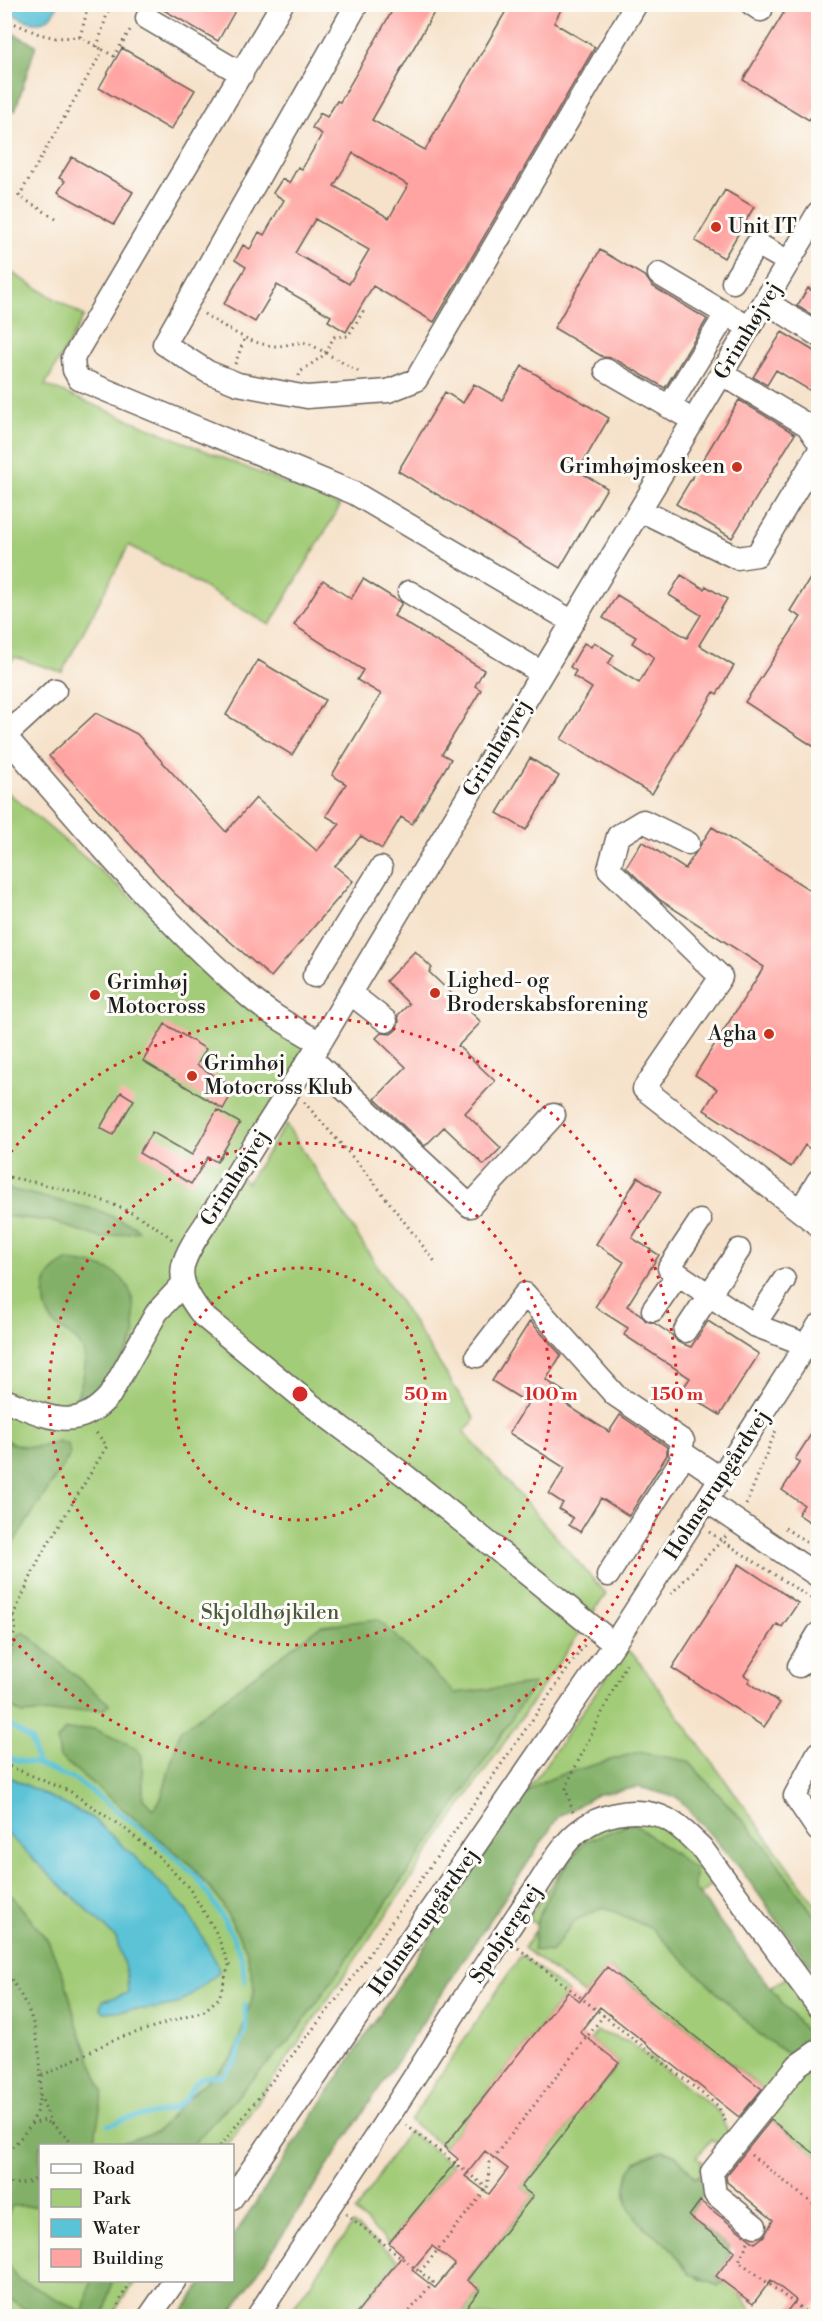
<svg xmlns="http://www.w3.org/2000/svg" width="823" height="2321" viewBox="0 0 823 2321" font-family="'Libre Bodoni',serif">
  <rect width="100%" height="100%" fill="#fdfcf7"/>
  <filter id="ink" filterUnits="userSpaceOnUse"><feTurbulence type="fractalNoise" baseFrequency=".0167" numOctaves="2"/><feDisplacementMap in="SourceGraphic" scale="12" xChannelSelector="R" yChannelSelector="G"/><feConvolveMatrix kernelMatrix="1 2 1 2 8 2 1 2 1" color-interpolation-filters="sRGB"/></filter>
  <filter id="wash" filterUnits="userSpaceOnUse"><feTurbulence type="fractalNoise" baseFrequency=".008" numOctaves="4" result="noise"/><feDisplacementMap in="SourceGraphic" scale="24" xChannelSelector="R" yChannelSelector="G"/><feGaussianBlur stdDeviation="1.35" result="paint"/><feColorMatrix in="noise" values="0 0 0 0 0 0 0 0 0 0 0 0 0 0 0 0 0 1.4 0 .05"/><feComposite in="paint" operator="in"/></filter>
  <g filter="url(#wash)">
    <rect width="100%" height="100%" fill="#f6e2ca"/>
    <path fill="#a3cc78" stroke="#60744a" stroke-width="1.5" d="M5,269l79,47 -39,69 295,121 -70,119 -141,-80 -67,127 -47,-15 -10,10z
      M5,790l241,204 74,49 -83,130 10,10 39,-59 189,295 -11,13 142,162 -378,551 -188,1v134l96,1 -25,35h-106z
      M626,1649l9,7 183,252v13l-54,-77 -76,-83 -125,13 -25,10 -16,14z
      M649,1821l33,17 35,43 -18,14 71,93 17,-11 28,45 -12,27 -38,42 -157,-124 -23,28 -61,-47 14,-22 -10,-7 51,-77 29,-18z
      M521,1955l47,37 -124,155 -34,-26z
      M597,2031l34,12 88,69 12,26 -10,7 -10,-6 -14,18 5,4 -3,15 -4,2 -19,-23 -13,-5c-21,8 -24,7 -34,28 -15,34 22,49 41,69 9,10 17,24 28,31 8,5 19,1 27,5 17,7 20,21 30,33h-295l20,-25 -12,-10 3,-5 62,-80 -12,-9 98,-124 -29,-23z
      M818,2059v98l-52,-42z
      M408,2131l45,34 -64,78 -34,-31z
      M353,2224l46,36 -45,56h-67z"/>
    <path fill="#82b068" stroke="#4f6642" stroke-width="1.5" d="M4,29l32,16 -21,66 -10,-6z
      M5,1188l92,22 38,16 3,5 -37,7 -51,-17 -45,-5z
      M67,1261c40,4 68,11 67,57 0,6 1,13 0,19 -2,11 -32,51 -39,63l-10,6 -9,-6c4,-14 12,-33 8,-46 -5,-18 -21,-20 -32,-33 -9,-12 -11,-38 0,-49 3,-4 11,-8 15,-11z
      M5,1440c18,9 34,9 53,1l10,4 2,10 -65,101z
      M378,1619l77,74 79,-9 -66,102 -174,249 -102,110h-75l40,-14 29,-31 47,-43 22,-68 -9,-40 -26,-48 -29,-36 -131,-108 -3,-17 8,-10 29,-1 41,18 7,9 1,43 11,10 7,-10 19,-68 141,-105z
      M24,1632l85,72 -4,5 -83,5 -17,-11v-13l12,-55z
      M638,1752l50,9 76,83 54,77v56l-79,-110 -61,-69 -39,-11 -41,7 -40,23 -329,499h-49l24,-35 28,-1 1,-43 289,-439 16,-14 25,-10z
      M633,1823l62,46 -1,19 85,111 30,36 -21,19 -29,-20 -107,-105 -48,-22 -30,14 -23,31 -18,-2 4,-30 9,-19 14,-26 24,-33z
      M5,1887l43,54 17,38 12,46 26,66 -9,54 -54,1v60h-28l-7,15z
      M663,2150l13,5 19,23 4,-2 6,7v8l-16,25 40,31 1,10 -14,19 8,6 -7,4 -5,-4 -23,-9 -20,-27 -26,-20 -15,-19 -2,-21 3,-15 8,-10z
      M4,2259l14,20 66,34 7,-32h21l-8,35h-69l-30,-21z"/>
    <path fill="#5bc3d7" stroke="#3c707a" stroke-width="1.5" d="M5,4h53v1c-3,5 -6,11 -12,15 -12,6 -38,-4 -41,-16z
      M5,1775l87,43 41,37 54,55 27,48 5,12 -2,4 -37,29 -22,5 -55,4 -3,-4 3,-7 25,-8 -1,-17 -11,-38 -111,-106z"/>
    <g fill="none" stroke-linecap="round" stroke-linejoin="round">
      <path stroke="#5bc3d7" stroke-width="5" d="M4,1721l28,20 5,23
        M4,1754l7,5 26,5 40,17 75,56 44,39 21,32 15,27 10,23 3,24
        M108,2125c8,-1 14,-6 22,-7 13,-3 32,-4 45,-11 22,-13 12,-34 47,-31l15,-16 2,-16 7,-12 -1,-28"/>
    </g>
    <g id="blocks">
      <path fill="#ffa4a2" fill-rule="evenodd" d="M153,4h76l7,5 -18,32z
        M396,4h43l-67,116 53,30 85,-146h54l-10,19 41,24 -161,275 -61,-36 -27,46 -18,-11 3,-5 -54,-31 -22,37 -31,-18 22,-37 -11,-7 8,-15 7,4 9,-17 5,3 20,-35 -11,-7 9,-14 7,4 9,-16 4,2 20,-35 -10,-6 8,-15 7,4 10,-16 3,1zM353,153l55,32 -19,33 -55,-32zM315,219l54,31 -20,34 -54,-31z
        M789,4h30v101l-10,15 -66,-40z
        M122,48l73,42 -24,40 -72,-42z
        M72,157l61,35 -19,32 -56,-32 7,-11 -6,-3z
        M725,190l29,17 -30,51 -29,-17z
        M600,250l46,27 6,9 55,33 -42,69 -52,-30 -10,-1 -49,-29z
        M808,288l11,7v24l-22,-13z
        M782,332l37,22v42l-43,-26 -9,15 -14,-8z
        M522,366l87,52 -31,53 29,17 -47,80 -162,-97 47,-79 18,11 11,-19 28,16z
        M739,400l56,34 -63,104 -56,-34z
        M819,564v186l-74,-48 56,-85 -11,-6z
        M681,575l23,14 2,-3 21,13 -28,46 35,21 -17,28 -3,-2 -62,102 -91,-55 31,-51 -19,-12 3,-5 -6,-4 14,-24 7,4 3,-5 20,13 -6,9 31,19 15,-26 -22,-14 4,-6 -33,-19 14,-23 70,43 14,-23 -32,-20z
        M363,579l39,24 -8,13 90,54 -9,16 6,4 -39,64 9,5 -39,65 -11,-7 -19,32 -21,-13 -26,30 18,15 -82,96 -97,-84 -125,-137 47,-43 41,21 89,98 30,-34 61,53 23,-27 -14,-8 20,-32 -14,-9 49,-81 -24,-14 6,-10 -69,-45 29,-45 28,19z
        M258,660l67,40 -33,55 -66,-40z
        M530,758l29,18 -33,54 -29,-17z
        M712,827l107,69v228l-6,9 5,4 -8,12 -5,-4 -14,22 -87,-57 13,-21 -22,-14 69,-108 -104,-67 -34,-33 16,-26 43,28z
        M415,951l17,17 -3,4 52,50 -23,24 37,35 -30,32 36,35 -17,17 -40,-38 -19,19 -50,-47 31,-32 -30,-29 5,-5 10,1 5,-4 3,-8 -1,-7 11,-11 -23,-23z
        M165,1024l41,25 -9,16 38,23 -12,21 -80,-48z
        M121,1092l13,8 -21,35 -13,-7z
        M217,1110l23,13 -23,39 -9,-5 -17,27 -52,-31 13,-21 40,23z
        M638,1177l23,15 -29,46 27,17 -32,51 13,8 6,7 8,2 18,12 6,7 13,5 17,-26 51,33 -39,61 -39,-24 9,-13 -66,-43 4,-7 -33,-21 29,-45 -28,-18z
        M530,1321l31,34 -15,25 26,17 -5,8 42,27 11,-17 47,32v8l-38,61 -28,-18 -21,34 -11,-7 4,-7 -14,-9 4,-6 -14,-9 16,-26 -56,-35 19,-30 -36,-22z
        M819,1422v106l-21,-14 6,-9 -22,-15 18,-28 -5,-3z
        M739,1564l59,39 -16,24 -5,-3 -33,51 6,4 -2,3 32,21 -16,24 -92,-59z
        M607,1967l155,122 -23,28 -139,-110 -20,25 39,31 -98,124 12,9 -66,84 13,10 -20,26h-106l49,-61 -14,-12 69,-84 -14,-12 124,-155 12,9zM485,2151l23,18 -19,25 -24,-18zM432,2246l23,18 -20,24 -23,-18z
        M771,2120l48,37v143l-14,16h-22l13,-16 -25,-20 -18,24 -37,-28 19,-25 -46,-35 11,-15 55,42 10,-8 8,-15 -46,-38 -1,-6z"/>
    </g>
  </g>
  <g filter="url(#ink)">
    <use href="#blocks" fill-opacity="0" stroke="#686159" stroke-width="1.5"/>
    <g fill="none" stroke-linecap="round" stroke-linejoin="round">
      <g stroke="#686159" stroke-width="25">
        <path id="minor" d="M282,4l-209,354 1,12 5,9 275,114 219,129
          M357,4l-193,340 44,28 30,12 69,13 81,-6 28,-11 220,-376
          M752,4l9,6
          M147,18l95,56
          M659,274l79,47
          M733,282l24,-38 32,18
          M765,301l53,34
          M606,370l76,44
          M722,374l85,51 11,16
          M669,407l57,-93
          M640,510l97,48 20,-3 61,-102
          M409,592l133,81
          M55,690l-50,46c77,88 152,180 240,257 22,20 50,35 75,50
          M688,843l-45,-22 -25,15 -9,33 112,108 -77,112 174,136
          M314,976l67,-108
          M350,993l36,28
          M311,1058l159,148 84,-91
          M800,1211l18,-30
          M700,1221l-31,47 85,57 40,15 10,9
          M653,1310l25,-36
          M754,1325l30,-45
          M685,1331l54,-81
          M477,1356l48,-62 90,101 68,46 -3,10 31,21
          M4,1400c42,16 72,35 106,-5l47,-83 27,-29
          M707,1501l111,75
          M608,1575l77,-121
          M614,1644l-207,-167 -97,-73 -107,-88c-10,-13 -24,-32 -20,-50 5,-20 23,-41 34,-60 33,-55 67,-109 103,-163l498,-830
          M799,1666l19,-32
          M818,1753l-23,43 23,34
          M232,2198l382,-554 204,-318
          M755,2226l-40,-32 -3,-22 77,-96 9,-11 20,-14
          M150,2316l25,-36
          M258,2316c61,-96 126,-189 186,-286 31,-49 61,-98 94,-145 12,-18 24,-41 41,-54 21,-17 53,-23 78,-16 17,5 31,20 44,32l117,159"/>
      </g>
      <path stroke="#686159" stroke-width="3" stroke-dasharray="1.5 4.5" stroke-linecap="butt" d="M4,19l35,15 17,4 24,-1 23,13
        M80,37l9,-33
        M97,47l13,-43
        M55,218l-36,-22 84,-146 11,6 18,-29
        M204,314c22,13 43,29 69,32 13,1 24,-6 37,-2l51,29
        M235,364l10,-27
        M299,376l1,-4 24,-17 10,-18 14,-1 16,-26
        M304,1102l65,74 67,87
        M4,1176c59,12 124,24 170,65
        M746,1505l30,-75
        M785,1528l33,22
        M709,1532l109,71
        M671,1594l55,-58
        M4,1609l9,7 3,10 -12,51
        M13,1616l27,-59 67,-111 -13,-16
        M4,1764l67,28 54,37 32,26 32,33 26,42 14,35 -10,33 -15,13 -91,29 -74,37
        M573,1812l-7,-23 4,-11 57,-116
        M518,1948l200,158 9,19
        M4,1970c12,16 23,33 29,53 8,26 13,76 -2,101 -7,11 -18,22 -27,32
        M40,2095l12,29 23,22
        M31,2124l14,-4 6,4
        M406,2125l81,63
        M220,2146l124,-156 241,-346
        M751,2155l67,53
        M4,2182c15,4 24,1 36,-5
        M346,2214l74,58
        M748,2242l-9,19 72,55
        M4,2305l17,11
        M113,2316l17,-36
        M406,2316l27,-34 -13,-10 67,-84 3,-26 114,-147"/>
      <use href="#minor" stroke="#fff" stroke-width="22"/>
    </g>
  </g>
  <g fill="none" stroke="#d62828" stroke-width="3" stroke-dasharray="3 6">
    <circle cx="300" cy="1394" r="126"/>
    <circle cx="300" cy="1394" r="251"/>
    <path d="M5 1159A377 377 0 1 1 5 1629"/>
  </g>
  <g fill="#c8321e" stroke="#fdfcf7" stroke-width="2">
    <circle cx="716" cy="227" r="6"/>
    <circle cx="737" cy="467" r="6"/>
    <circle cx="435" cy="993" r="6"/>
    <circle cx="95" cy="995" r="6"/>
    <circle cx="769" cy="1034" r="6"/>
    <circle cx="192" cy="1076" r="6"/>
  </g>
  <g text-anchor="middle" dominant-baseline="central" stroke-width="6" stroke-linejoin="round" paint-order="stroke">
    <g font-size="21" fill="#1c1c1c" stroke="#fdfcf7" text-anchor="start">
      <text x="728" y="227">Unit IT</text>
      <text x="725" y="467" text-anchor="end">Grimhøjmoskeen</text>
      <text x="447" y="981">Lighed- og<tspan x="447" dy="24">Broderskabsforening</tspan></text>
      <text x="107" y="983">Grimhøj<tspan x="107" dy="24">Motocross</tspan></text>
      <text x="757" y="1034" text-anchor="end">Agha</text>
      <text x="204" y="1064">Grimhøj<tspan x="204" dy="24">Motocross Klub</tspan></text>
    </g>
    <g font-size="21" fill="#1c1c1c" stroke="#fdfcf7">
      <text transform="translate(748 331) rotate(-59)">Grimhøjvej</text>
      <text transform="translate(497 748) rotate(-59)">Grimhøjvej</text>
      <text transform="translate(235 1178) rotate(-58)">Grimhøjvej</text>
      <text transform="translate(717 1485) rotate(-57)">Holmstrupgårdvej</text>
      <text transform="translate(424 1922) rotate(-55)">Holmstrupgårdvej</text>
      <text transform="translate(506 1934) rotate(-57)">Spobjergvej</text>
    </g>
    <g font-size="21" fill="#4b5a3c" stroke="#fdfcf7">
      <text x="270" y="1613">Skjoldhøjkilen</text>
    </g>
  </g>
  <circle cx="300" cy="1394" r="9" fill="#d62828" stroke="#fdfcf7" stroke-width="3"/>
  <g font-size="18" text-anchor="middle" font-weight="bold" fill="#d62828" stroke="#fdfcf7" stroke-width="6" stroke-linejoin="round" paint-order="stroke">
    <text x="426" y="1400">50 m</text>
    <text x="551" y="1400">100 m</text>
    <text x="677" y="1400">150 m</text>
  </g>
  <rect width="823" height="2321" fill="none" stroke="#fdfcf7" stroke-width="24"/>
  <rect x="39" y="2144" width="195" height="138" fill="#fdfcf7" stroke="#a3a29f" stroke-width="1.5"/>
  <rect x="51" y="2164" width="30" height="9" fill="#ffffff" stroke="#a3a29f" stroke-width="1.5"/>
  <text x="93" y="2174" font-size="18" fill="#1c1c1c">Road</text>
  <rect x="51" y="2189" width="30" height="18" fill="#a3cc78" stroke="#a3a29f" stroke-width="1.5"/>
  <text x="93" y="2204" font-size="18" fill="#1c1c1c">Park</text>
  <rect x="51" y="2219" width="30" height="18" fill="#5bc3d7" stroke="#a3a29f" stroke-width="1.5"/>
  <text x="93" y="2234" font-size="18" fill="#1c1c1c">Water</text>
  <rect x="51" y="2249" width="30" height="18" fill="#ffa4a2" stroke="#a3a29f" stroke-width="1.5"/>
  <text x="93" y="2264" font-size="18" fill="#1c1c1c">Building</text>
</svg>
